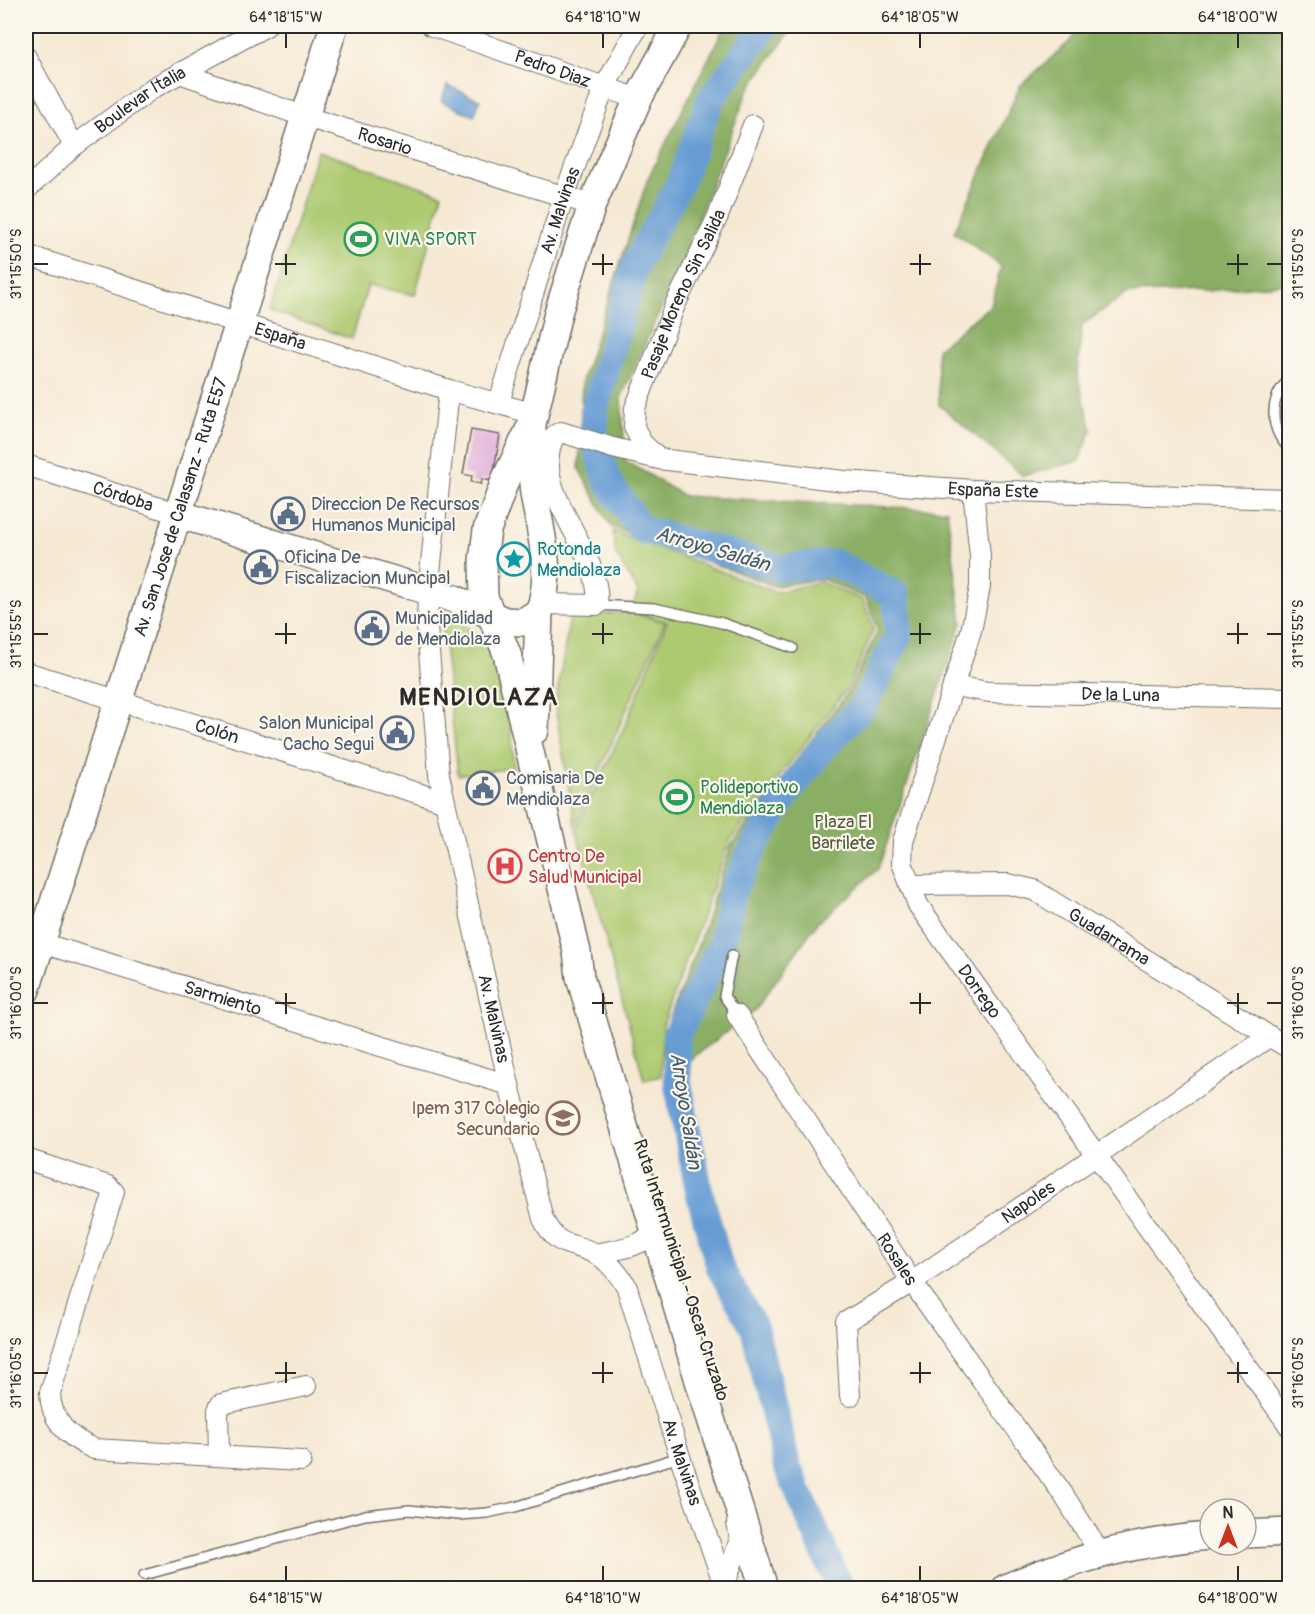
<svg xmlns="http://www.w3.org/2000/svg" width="1315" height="1614" viewBox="0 0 1315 1614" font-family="Pangolin,sans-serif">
  <rect width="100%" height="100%" fill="#fbf7ec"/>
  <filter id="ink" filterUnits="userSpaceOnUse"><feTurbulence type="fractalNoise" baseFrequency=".0167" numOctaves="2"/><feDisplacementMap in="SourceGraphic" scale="12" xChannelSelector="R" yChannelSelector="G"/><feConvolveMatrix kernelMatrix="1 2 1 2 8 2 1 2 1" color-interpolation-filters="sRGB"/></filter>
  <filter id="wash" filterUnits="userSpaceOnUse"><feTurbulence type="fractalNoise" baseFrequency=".008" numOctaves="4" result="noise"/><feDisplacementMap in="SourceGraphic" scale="24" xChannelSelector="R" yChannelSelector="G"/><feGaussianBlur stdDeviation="1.35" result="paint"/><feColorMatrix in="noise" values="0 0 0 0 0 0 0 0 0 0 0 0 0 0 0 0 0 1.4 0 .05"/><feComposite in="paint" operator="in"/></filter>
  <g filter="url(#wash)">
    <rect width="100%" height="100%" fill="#f6e9d4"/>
    <path fill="#adca71" stroke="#6c7a4e" stroke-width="1.5" d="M318,151l124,43 -27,101 -47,-10 -16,54 -82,-29z
      M613,531l163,61 44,-10 43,18 11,29 -26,58 -119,155 -66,183 -2,51 -17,4 -68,-250 50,-107 41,-101 -35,-11 6,-20 -23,-38z
      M630,612l35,10 -90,204 -20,-120 15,-89z
      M441,614h10c15,13 38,28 47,46 13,27 13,78 16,108l-56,7z"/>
    <path fill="#8aae63" stroke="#5a6c47" stroke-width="1.5" d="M725,26h69l-46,64 -68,176 -59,132 5,63 58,35 263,14 15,113 -84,246 -61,54 -62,87 -90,69 2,-54 27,-68 37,-112 118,-154 29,-61 -12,-32 -44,-19 -47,7 -164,-59 -32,-58 3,-88 66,-203z
      M1081,26h208v257l-82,8 -79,2 -46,32 -5,49 15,56 -13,31 -56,15 -84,-71 -2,-56 54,-44 10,-39 -47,-34 66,-146 49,-44z"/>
    <path fill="#679dd4" stroke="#496480" stroke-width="1.5" d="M447,85l33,15 -6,16 -33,-15z"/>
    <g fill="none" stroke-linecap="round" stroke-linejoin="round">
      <path stroke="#679dd4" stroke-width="28" d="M765,26l-55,74 -30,83 -44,80 -41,144 -1,31 13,42 34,49 140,39 54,-5 61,32 3,39 -35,71 -39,41 -39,49 -32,51 -22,46 -10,52 -46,92 2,49 22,110 20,73 34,59 33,139 53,122"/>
    </g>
    <g id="blocks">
      <path fill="#e2b1db" d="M471,430l29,5 -8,46 -10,-2 -1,5 -10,-2 1,-6 -9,-2z"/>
    </g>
  </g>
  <g filter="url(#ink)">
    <use href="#blocks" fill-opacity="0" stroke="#726e66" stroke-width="1.5"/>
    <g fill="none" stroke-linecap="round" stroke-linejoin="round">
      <g stroke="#726e66" stroke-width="12">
        <path id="lane" d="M1290,379c-22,19 -21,51 0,70
          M597,605l57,3 68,15 71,25
          M732,955l-8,41 13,19
          M144,1575l221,-60 44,-5 49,5 29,-2 28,-6 165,-50"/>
      </g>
      <g stroke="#726e66" stroke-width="22">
        <g id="street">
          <path id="s1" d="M432,26l206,73"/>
          <path d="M26,57l48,89"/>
          <path id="s2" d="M180,73l123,43 289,89"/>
          <path id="s3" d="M26,190l48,-44 79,-58 113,-62"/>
          <path id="s4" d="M26,255l423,135 86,24"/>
          <path id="s5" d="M449,390l-21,202 -1,35 12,148 70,310 34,134c15,31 28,22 53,35 13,7 22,20 30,31l54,172 45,131"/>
          <path id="s6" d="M499,402l65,-206 41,-110 33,-60"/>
          <path id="s7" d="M659,459l-17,-16 -8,-16 1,-19 40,-103 43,-89 35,-91"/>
          <path id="s8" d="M26,465l152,49"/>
          <path id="s9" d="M973,490l7,66v31l-9,44 -68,210 -1,22 16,42 372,522"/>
          <path id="s10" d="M542,604l55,1c7,-55 -71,-115 -42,-170l6,-3 52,16 46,11 185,22 129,9 317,9"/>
          <path id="s11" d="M26,672l417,129"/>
          <path id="s12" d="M953,686l36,6 301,6"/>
          <path id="s13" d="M910,885l98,-1 26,6 256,159"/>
          <path id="s14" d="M41,943l468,142"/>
          <path id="s15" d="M737,1015l175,267 151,212 37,59"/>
          <path d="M26,1159l82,27 6,6 -64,201c1,29 19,45 44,56l207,12"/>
          <path d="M596,1254c21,-5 45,-6 59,-23"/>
          <path id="s16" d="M850,1396l-4,-74 66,-40 358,-246"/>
          <path d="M219,1456l-1,-46 3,-6 85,-18"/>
          <path d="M724,1587l16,-48 -3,-16"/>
        </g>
      </g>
      <g stroke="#726e66" stroke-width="30">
        <g id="secondary">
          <path d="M678,26l-40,73 -46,106 -34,108 -26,111 -26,54 -19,52 -4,31 1,36 23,57 70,298 3,25 120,407 64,204"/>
          <path d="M532,428c0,22 -1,44 2,65 6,39 20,81 5,119l-4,118"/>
          <path d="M178,514l277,85 50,22 18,1 16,-10"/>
          <path id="s17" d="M26,990l308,-964"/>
          <path d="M1246,1534l44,-2"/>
          <path d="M1006,1588c65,-29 133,-47 204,-52"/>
        </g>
      </g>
      <use href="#lane" stroke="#fff" stroke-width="9"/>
      <use href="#street" stroke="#fff" stroke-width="20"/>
      <use href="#secondary" stroke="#fff" stroke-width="27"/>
    </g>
  </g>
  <path fill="none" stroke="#2b2b2b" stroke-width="2" d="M286,33v15M603,33v15M920,33v15M1238,33v15M286,254v21M603,254v21M920,254v21M1238,254v21M33,264h15M275,264h21M592,264h21M910,264h21M1227,264h21M1267,264h15M286,623v21M603,623v21M920,623v21M1238,623v21M33,634h15M275,634h21M592,634h21M910,634h21M1227,634h21M1267,634h15M286,993v21M603,993v21M920,993v21M1238,993v21M33,1003h15M275,1003h21M592,1003h21M910,1003h21M1227,1003h21M1267,1003h15M286,1362v21M603,1362v21M920,1362v21M1238,1362v21M33,1373h15M275,1373h21M592,1373h21M910,1373h21M1227,1373h21M1267,1373h15M286,1566v15M603,1566v15M920,1566v15M1238,1566v15"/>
  <defs>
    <g id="stadium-ring" transform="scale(1.725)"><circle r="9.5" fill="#fbf7ec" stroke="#2e9e5b" stroke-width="1.5"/><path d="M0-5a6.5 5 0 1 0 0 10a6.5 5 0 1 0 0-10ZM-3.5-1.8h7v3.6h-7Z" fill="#2e9e5b"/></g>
    <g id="civic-ring" transform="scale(1.725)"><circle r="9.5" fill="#fbf7ec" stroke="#5c6f8a" stroke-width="1.5"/><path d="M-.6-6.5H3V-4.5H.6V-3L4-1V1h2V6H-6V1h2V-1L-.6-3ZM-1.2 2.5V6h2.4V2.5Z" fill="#5c6f8a"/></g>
    <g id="sight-ring" transform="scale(1.725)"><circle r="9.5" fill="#fbf7ec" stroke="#0f9aa8" stroke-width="1.5"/><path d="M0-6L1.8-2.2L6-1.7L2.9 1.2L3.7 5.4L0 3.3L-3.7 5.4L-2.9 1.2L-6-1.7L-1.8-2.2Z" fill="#0f9aa8"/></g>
    <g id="hospital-ring" transform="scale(1.725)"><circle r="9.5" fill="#fbf7ec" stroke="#e0444e" stroke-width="1.5"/><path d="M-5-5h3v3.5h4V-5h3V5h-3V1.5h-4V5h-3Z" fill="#e0444e"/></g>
    <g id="school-ring" transform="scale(1.725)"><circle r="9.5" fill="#fbf7ec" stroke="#8d6e63" stroke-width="1.5"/><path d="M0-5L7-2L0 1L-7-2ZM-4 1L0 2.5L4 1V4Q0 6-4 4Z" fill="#8d6e63"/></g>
  </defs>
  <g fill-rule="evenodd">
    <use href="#stadium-ring" x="361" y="239"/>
    <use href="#civic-ring" x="288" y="514"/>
    <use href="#sight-ring" x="514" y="559"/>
    <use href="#civic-ring" x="261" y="567"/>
    <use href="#civic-ring" x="372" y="628"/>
    <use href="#civic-ring" x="397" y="733"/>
    <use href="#civic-ring" x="483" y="788"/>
    <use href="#stadium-ring" x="677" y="797"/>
    <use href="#hospital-ring" x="505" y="866"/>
    <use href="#school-ring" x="563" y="1118"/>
  </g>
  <g text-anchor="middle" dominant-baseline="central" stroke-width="4.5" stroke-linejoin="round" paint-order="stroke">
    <g font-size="18" fill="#2b2b2b" stroke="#fbf7ec">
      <text stroke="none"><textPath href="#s1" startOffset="128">Pedro Diaz</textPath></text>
      <text stroke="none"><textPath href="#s3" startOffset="146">Boulevar Italia</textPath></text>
      <text stroke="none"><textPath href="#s2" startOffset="216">Rosario</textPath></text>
      <text stroke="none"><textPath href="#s6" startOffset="201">Av. Malvinas</textPath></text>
      <text stroke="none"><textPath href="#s7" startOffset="184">Pasaje Moreno Sin Salida</textPath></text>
      <text stroke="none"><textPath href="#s4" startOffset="267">España</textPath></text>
      <text stroke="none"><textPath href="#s10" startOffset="680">España Este</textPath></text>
      <text stroke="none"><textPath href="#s8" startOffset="102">Córdoba</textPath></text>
      <text stroke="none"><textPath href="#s17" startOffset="507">Av. San Jose de Calasanz - Ruta E57</textPath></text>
      <text stroke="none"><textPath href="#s12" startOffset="168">De la Luna</textPath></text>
      <text stroke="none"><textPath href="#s11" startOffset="200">Colón</textPath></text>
      <text stroke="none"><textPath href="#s13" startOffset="213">Guadarrama</textPath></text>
      <text stroke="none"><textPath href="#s9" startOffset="536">Dorrego</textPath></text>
      <text stroke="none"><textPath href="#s14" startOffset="190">Sarmiento</textPath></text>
      <text stroke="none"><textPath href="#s5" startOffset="636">Av. Malvinas</textPath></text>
      <text stroke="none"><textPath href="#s16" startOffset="292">Napoles</textPath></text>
      <text stroke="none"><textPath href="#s15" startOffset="292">Rosales</textPath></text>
      <text transform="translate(681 1270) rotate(72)">Ruta Intermunicipal - Oscar Cruzado</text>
      <text stroke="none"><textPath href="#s5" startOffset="1138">Av. Malvinas</textPath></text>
    </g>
    <g font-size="18" fill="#27864d" stroke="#fbf7ec" text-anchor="start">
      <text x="384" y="239">VIVA SPORT</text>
      <text x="700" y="787">Polideportivo<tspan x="700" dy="21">Mendiolaza</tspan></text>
    </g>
    <g font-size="18" fill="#4e5e75" stroke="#fbf7ec" text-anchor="start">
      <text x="311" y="504">Direccion De Recursos<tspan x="311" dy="21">Humanos Municipal</tspan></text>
      <text x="284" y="557">Oficina De<tspan x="284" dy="21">Fiscalizacion Muncipal</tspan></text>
      <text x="395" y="618">Municipalidad<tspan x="395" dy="21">de Mendiolaza</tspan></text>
      <text x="374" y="723" text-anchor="end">Salon Municipal<tspan x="374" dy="21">Cacho Segui</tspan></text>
      <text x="506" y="778">Comisaria De<tspan x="506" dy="21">Mendiolaza</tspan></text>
    </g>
    <g font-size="18" fill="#0d838f" stroke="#fbf7ec" text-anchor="start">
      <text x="537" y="549">Rotonda<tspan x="537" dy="21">Mendiolaza</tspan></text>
    </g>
    <g font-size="18" fill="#525b40" stroke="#fbf7ec">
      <text x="843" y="822">Plaza El<tspan x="843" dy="21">Barrilete</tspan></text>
    </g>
    <g font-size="18" fill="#be3a42" stroke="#fbf7ec" text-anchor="start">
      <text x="528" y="856">Centro De<tspan x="528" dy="21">Salud Municipal</tspan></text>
    </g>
    <g font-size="18" fill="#785e54" stroke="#fbf7ec" text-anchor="end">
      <text x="540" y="1108">Ipem 317 Colegio<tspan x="540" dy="21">Secundario</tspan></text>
    </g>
    <g font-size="20" font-style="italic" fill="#43596f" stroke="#fbf7ec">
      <text transform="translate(713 549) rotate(16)">Arroyo Saldán</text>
      <text transform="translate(686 1111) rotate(81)">Arroyo Saldán</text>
    </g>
    <g font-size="24" font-weight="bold" letter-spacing="1.5" fill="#2b2b2b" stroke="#fbf7ec">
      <text x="479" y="697">MENDIOLAZA</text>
    </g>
  </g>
  <rect width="1315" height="1614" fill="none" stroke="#fbf7ec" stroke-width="66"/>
  <g transform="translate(1228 1527)"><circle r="28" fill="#fbf7ec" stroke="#a8a59f" stroke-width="1.5"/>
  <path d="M0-4.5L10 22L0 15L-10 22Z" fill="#c8321e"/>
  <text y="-9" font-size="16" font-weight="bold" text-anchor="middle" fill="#2b2b2b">N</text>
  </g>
  <rect x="33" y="33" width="1249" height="1548" fill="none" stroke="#2b2b2b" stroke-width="2"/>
  <g font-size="15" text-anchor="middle" fill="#2b2b2b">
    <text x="286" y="22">64°18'15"W</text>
    <text x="603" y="22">64°18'10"W</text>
    <text x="920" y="22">64°18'05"W</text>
    <text x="1238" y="22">64°18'00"W</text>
    <text transform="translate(16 264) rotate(-90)" y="5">31°15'50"S</text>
    <text transform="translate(1298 264) rotate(-90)" y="5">31°15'50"S</text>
    <text transform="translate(16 634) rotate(-90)" y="5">31°15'55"S</text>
    <text transform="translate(1298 634) rotate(-90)" y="5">31°15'55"S</text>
    <text transform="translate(16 1003) rotate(-90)" y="5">31°16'00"S</text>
    <text transform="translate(1298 1003) rotate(-90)" y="5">31°16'00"S</text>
    <text transform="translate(16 1373) rotate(-90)" y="5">31°16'05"S</text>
    <text transform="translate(1298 1373) rotate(-90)" y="5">31°16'05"S</text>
    <text x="286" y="1603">64°18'15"W</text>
    <text x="603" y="1603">64°18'10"W</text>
    <text x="920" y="1603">64°18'05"W</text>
    <text x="1238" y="1603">64°18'00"W</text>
  </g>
</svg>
